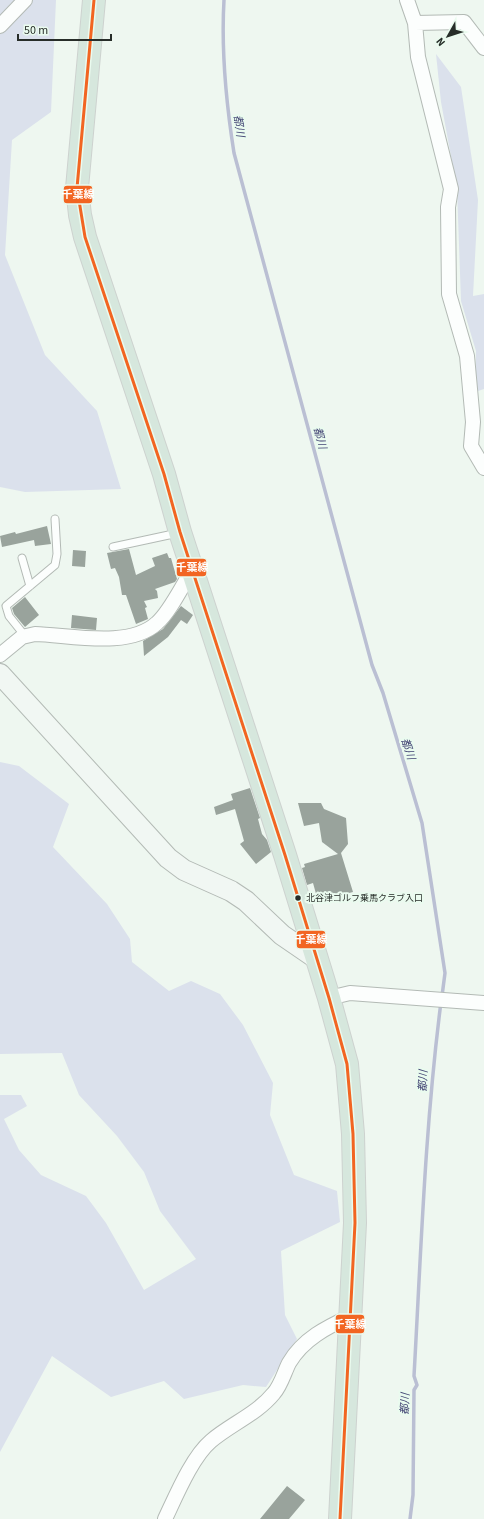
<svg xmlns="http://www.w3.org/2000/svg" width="484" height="1519" viewBox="0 0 484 1519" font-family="'Source Sans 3','Noto Sans JP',sans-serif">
  <rect width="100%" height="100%" fill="#eef7f0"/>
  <path fill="#dbe1ec" d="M0,0h56l-5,112 -39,28 -7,115 40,100 52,56 24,78 -96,3 -25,-5z
    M436,54l25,33 17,113 -5,96 11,-2v95l-9,3 1,-41 -15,-50 -4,-112 -16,-87z
    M0,762l19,4 50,38 -16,43 54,57 23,35 2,23 37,29 22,-10 29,13 23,31 30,58 -3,32 24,60 43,16 3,31 -59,29 4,64 12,24 -31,48 -23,-2 -59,14 -20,-18 -53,16 -59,-41 -52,96v-357h21l6,11 -23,13 15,31 22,25 45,21 20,27 38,67 52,-31 -36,-48 -16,-39 -27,-36 -38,-41 -17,-42 -62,1z"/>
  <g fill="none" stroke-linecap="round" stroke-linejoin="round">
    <path stroke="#babfd3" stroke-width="3.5" d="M224,0c-3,51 2,102 10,153l138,512 11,28 39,130 23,150 -3,23
      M410,1519l3,-24 1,-105 3,-5 -3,-9c7,-124 11,-250 27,-374"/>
  </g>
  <path fill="#99a39c" d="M47,526l4,18 -16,2 -1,-6 -32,7 -2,-11 15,-4 1,2z
    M129,549l7,26 19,-9 -3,-8 15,-5 2,5h2l6,21 -2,3 -20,7 2,2 1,7 -14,3 3,6 -2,1 3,11 -12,5 -10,-29h-4l-3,-18 -4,-9 -4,1 -4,-16z
    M73,550l13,1 -1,16 -13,-1z
    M25,597l14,18 -14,12 -11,-13 -2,-6z
    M181,606l12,9 -6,9 -6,-4 -13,17 -24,19 -1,-15 20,-12z
    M72,615l25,3 -1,12 -25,-2z
    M250,788l10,30 -2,1 4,15 5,6 4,12 -15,12 -16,-20 4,-3 -9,-32 -19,6 -2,-8 19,-7 -2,-6z
    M298,803h23l3,6 22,9 2,26 -7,9 12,39 -35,9 -5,-18 -6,2 -5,-17 3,-1 -1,-3 34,-10 -16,-12 -3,-19 -15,3z
    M287,1486l18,14 -16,19h-29z"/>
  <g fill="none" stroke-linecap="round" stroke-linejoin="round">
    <g stroke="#b3bab5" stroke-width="9">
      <path id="lane" d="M113,547l65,-14
        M22,558l8,28
        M25,636l-16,-20 -3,-10 49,-41 2,-11 -2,-35"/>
    </g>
    <g stroke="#b3bab5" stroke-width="16">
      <path id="street" d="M407,0l8,23 3,34 33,132 -3,18 1,87 18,62 6,66 -2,24 13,22
        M415,23l49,-1 20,26
        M0,26l25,-26
        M0,655l22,-18 13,-3c35,1 94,15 122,-11 13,-11 26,-39 36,-54
        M329,998l21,-5 134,10
        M165,1519c11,-23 27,-62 46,-78 20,-17 46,-27 63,-48 7,-8 10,-20 15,-30 14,-24 38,-36 62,-47"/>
    </g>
    <g stroke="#b3bab5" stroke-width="22">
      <path id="secondary" d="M0,674l168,184 16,12 47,21 15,10 36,34 35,24"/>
    </g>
    <g stroke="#cdd2cf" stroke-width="24">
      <path id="highway" d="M94,0l-17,188 3,27 5,22 79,237 16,58 105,323 44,143 18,66 6,70 2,89 -15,296"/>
    </g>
    <use href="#lane" stroke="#fcfefd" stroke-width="7"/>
    <use href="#street" stroke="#fcfefd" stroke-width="14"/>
    <use href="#secondary" stroke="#f1f7f3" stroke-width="20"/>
    <use href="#highway" stroke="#d6e7dd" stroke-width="22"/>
    <g stroke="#eafbef" stroke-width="6">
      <path id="bus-1" d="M94,0l-17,188 8,49 79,237 16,58 105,323 44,143 18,66 6,70 2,89 -15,296"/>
    </g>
    <use href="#bus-1" stroke="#f26522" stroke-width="3"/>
  </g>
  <circle fill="#272d29" stroke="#eafbef" stroke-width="1.5" cx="298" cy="898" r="3.5"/>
  <g text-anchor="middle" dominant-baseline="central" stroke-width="4" stroke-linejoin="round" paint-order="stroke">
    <g font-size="9" fill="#272d29" stroke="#eafbef" text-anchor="start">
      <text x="306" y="898">北谷津ゴルフ乗馬クラブ入口</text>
    </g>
    <g font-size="11" font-style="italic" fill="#444675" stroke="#eafbef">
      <text transform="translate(239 126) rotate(82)">都川</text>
      <text transform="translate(320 438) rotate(75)">都川</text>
      <text transform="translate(408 749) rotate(72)">都川</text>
      <text transform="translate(423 1081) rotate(-87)">都川</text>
      <text transform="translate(405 1404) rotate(-87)">都川</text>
    </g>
  </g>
  <g stroke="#eafbef" stroke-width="1.5">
    <rect x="63" y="185" width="30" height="19" rx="4" fill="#f26522"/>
    <rect x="176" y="558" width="31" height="19" rx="4" fill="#f26522"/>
    <rect x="296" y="930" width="30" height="19" rx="4" fill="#f26522"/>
    <rect x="335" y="1314" width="30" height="20" rx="4" fill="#f26522"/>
  </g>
  <g font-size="11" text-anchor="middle" font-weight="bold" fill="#fff">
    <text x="78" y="198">千葉線</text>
    <text x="192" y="571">千葉線</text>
    <text x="311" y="943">千葉線</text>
    <text x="350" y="1328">千葉線</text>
  </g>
  <g transform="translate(448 36) rotate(231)" stroke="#eafbef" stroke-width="3" paint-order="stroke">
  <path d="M0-3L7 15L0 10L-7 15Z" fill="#272d29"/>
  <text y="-6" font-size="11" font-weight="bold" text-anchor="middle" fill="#272d29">N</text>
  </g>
  <path d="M18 34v6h93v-6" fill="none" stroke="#272d29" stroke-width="2"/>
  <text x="24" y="34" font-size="12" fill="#272d29" stroke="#eafbef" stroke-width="3" paint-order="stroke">50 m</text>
</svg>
